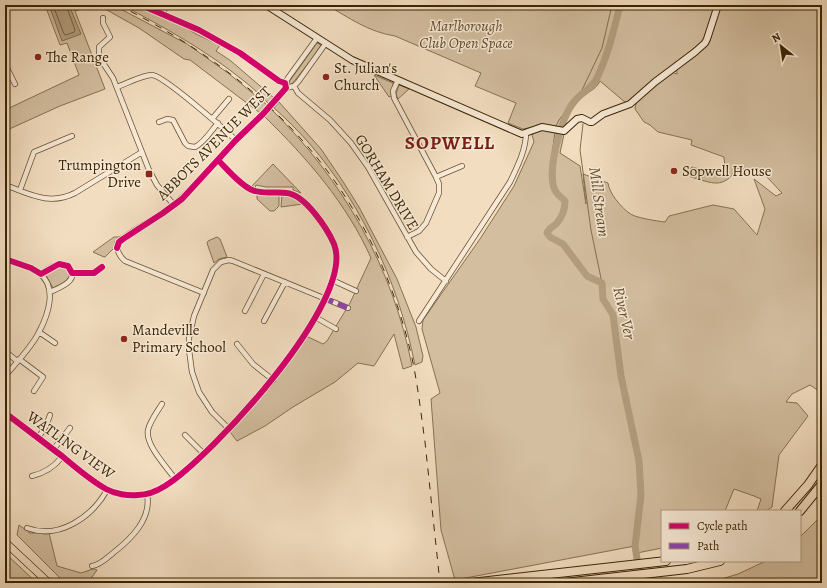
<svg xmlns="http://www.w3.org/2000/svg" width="827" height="588" viewBox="0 0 827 588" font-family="Alegreya,serif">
  <rect width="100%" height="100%" fill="#f2ddc0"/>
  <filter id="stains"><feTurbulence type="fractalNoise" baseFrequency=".005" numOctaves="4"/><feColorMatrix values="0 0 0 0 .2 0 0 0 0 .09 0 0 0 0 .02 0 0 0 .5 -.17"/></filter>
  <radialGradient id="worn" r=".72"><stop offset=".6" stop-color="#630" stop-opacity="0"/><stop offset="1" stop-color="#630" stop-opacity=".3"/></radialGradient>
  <path fill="#d3bea0" stroke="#867251" d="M45,5h41l2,2 -13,4 30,78 -45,17 -55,25v-21l74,-35 -12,-32 -7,2z
    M98,5h15l74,39 41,29 39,32 -7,8 -70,-53 -6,-1 -45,-31z
    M122,5h16l29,12 31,18 22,10 -4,6 15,10 43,37 -5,6c-8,-8 -16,-16 -25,-23 -37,-30 -80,-54 -122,-76z
    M327,5h495v388l-12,-8 -18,9 -6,8 11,1 11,13 -29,39 -7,52 -6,4h-9l4,-12 -7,-3 -20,-7 -9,22h-63v37l-25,5 -2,-7 -180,34 -14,-50 -10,-131 9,-6 -18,-64 1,-9 57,-81 34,-53 20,-44 -2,-7c8,-9 22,-3 32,-1l-4,19 20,13 6,38 -3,-30 25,9c1,10 13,24 21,30 6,5 28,8 36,9l4,-6 44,-11 21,4 23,26 8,-26 -11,-30 22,17 6,-3 -16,-17 -29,-8c-13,22 -25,15 -46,9l-2,-6 3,-4 25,7 8,-6 -1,-11 -33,-12 1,-5 -34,-8 -8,-7 -6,-3 -9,-13 1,-6 35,-31 6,2 -1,-11 -32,24 -18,16 -26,-22c-5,11 -18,13 -26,22 -5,7 -7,20 -13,25l-23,-2 -15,3 -15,-6 8,-20 -41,-17 6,-13 -86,-37c-26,-4 -46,-18 -68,-31z
    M317,43l4,2 -10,15 -19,24h-2l-1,-2z
    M374,75l19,8 -1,13 -3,1z
    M399,85l10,4 -11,10 -2,-5z
    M279,102l42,47 21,31 17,27 38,72 19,48 7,29 -1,6 -7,3c-17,-85 -57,-171 -117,-234 -8,-8 -16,-16 -24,-23z
    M272,110c71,70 121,158 140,256l-9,3 -9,-35 -20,32 -16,-3 -23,19 -42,25 -28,19 -28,15 -7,-9 44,-49 32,-47 17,8 4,-3 23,-38 21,-45c-24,-54 -64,-100 -106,-141z
    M273,164l28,29 -8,-3v-3h-27l-10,-2 -1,3 -3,-2z
    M258,194l21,1v11l-5,5h-4l-13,-12v-4z
    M282,194l12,2 9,8 -22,3z
    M121,236v1l-6,4v6l-10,10h-1l-11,-5 21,-15h4z
    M217,237l3,2 7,18 -8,2 -5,4 -7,-20 1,-2z
    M59,266h4l5,3 2,8 -3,5 -14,6 -7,-12v-3z
    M822,515v68h-114l30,-9 28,-13h34v-24z
    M19,525l11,8h19l8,33 24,7 12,-4 4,1 -9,13h-23l-48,-48z
    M5,553l32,30h-29l-3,-7z"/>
  <path fill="#b39e7f" stroke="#836e4d" d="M49,5h20l12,29 -19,7z"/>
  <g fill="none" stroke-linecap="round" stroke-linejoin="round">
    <path stroke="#766240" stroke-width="1" d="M53,5l11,29 2,1 8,-3 1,-2 -9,-25"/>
    <path stroke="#836e4d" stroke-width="1" d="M583,124l-3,26 11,80 11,53
      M556,126l3,-6 23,-30 20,-42 10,-43
      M554,155l-1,-8 2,-15"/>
    <path stroke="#b39e7f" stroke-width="7" d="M620,5c-6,25 -12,50 -23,73 -6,12 -16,14 -23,24 -13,14 -29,74 -18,90 2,3 6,6 9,9 0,8 -3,16 -8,22 -4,4 -8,5 -10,10l3,4 13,7 24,32 15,7 1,16 10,16 8,61 18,85 2,34 -6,51 6,37"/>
    <g stroke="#685332" stroke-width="6">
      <path id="street" d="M141,5l58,25 41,23 39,28 6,2
        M163,14l3,-9
        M103,18v5l7,14 -11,10v10l14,21 36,92 8,15 17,20
        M5,64l10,20
        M398,80l-5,11 1,7 42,79 3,7v9l-13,30 -7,8 -12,6
        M286,86l-1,-3 3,-5 29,-40
        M294,86l4,7 32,27 21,23 17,24 48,85 15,17 15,12
        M117,87c9,-3 25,-12 35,-12 11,0 73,55 84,65
        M286,88l8,-2 4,-4 28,-39
        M276,100l10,-12
        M212,119l17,-20
        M159,122l8,-3 6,1 12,23 3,3 7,1c9,-4 16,-16 23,-24
        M436,177l26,-11
        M5,185c25,9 44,21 70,8l67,-41
        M20,190l14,-38 38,-16
        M5,259c12,4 24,6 34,14 19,14 9,42 0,59 -7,15 -24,32 -34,44
        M41,274c5,-4 13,-10 20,-10 3,0 7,2 9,4 9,13 -11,20 -20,24
        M332,280l24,11
        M204,293l-79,-32c-5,-4 -10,-12 -6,-19 5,-7 35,-23 44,-29 18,-12 33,-30 48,-46 17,-18 35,-36 52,-53
        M245,311l19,-37
        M315,317l21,12
        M264,321l21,-39
        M419,321l91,-139c7,-15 16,-32 16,-49
        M39,332l16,11
        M237,344l16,20 20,16
        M5,351l12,10
        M19,359l24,18 -9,14
        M162,404c-5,8 -12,17 -14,26 -3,15 19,37 27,49
        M5,413c19,14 38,29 57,43 14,12 28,24 44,33 9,5 22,7 32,6 9,0 19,-4 27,-9 46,-29 192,-186 169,-242 -7,-16 -29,-49 -47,-51 -13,-2 -23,2 -35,-3 -12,-5 -25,-21 -34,-30
        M229,429l-17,-17 -13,-20 -7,-20 -3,-22v-12l5,-22 19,-46 8,-8 8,-2 4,1 115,47
        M185,435l19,19
        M38,438l8,-12 4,-11
        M53,450l17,-22
        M32,476c13,-3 22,-9 30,-19
        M27,528c32,12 65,-11 80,-38
        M92,566c8,-1 15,-8 21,-13 18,-14 39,-34 34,-59
        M5,582v1"/>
    </g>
    <g stroke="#3a2502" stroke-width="8">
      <path id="secondary" d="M266,5l86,55 170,74 20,-7 22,4 13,-12 5,-1 8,4h2l11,-8 27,-10 25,-22 40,-30 10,-9 2,-4 11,-34"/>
    </g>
    <g stroke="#3a2502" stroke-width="8">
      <path id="primary" d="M5,542l44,41"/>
    </g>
    <g stroke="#3a2502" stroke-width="10">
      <path id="highway" d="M785,511l23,-26 14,-20
        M800,511l22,-27
        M471,583l195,-22
        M564,583l123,-14 33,-8"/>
    </g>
    <use href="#street" stroke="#f7e9d6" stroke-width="4.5"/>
    <use href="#secondary" stroke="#f7e9d6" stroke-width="6"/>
    <use href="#primary" stroke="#f2ddc0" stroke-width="7"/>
    <use href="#highway" stroke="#f2ddc0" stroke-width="8"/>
    <path stroke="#3a2502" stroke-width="1" stroke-dasharray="7 7" stroke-linecap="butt" d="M118,5c153,76 255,184 294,353 6,28 9,56 13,84 5,47 10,94 15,141"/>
    <g stroke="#685332" stroke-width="6" stroke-linecap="butt">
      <path id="street-bridge" d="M263,114l13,-14"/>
    </g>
    <use href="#street-bridge" stroke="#f7e9d6" stroke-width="4.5"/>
    <path stroke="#8e44ad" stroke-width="5" stroke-dasharray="10 5" stroke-linecap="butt" d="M324,298l24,10"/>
    <g stroke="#f7e9d6" stroke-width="8">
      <path id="cycleway" d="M117,248l2,-6 4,-3 40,-26 19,-14 54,-59 27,-26 23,-26 -1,-5 -6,-2 -39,-28 -41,-23 -58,-25
        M5,259l26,9 10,6 18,-10 9,2 4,7h22l8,-6
        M5,413c19,14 38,29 57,43 14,12 28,24 44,33 9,5 22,7 32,6 9,0 19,-4 27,-9 46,-29 192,-186 169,-242 -7,-16 -29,-49 -47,-51 -13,-2 -23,2 -35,-3 -12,-5 -25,-21 -34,-30"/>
    </g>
    <use href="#cycleway" stroke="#d6006c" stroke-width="6"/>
  </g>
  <g fill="#8f2418" stroke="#f7e9d6" stroke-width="1.5">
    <circle cx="38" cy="57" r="4"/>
    <circle cx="326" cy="77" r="4"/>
    <circle cx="674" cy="171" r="4"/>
    <rect x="145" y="170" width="8" height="8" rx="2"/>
    <circle cx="124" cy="339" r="4"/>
  </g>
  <g text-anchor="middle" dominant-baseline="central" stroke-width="3" stroke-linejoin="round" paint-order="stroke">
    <g font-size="15" font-style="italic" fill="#604b2a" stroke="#f7e9d6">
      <text x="466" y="26">Marlborough<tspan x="466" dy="17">Club Open Space</tspan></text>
    </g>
    <g font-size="15" fill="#3a2502" stroke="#f7e9d6" text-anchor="start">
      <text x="46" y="57">The Range</text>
      <text x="334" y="68">St. Julian's<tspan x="334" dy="17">Church</tspan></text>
      <text x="141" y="165" text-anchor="end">Trumpington<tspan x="141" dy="17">Drive</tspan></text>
      <text x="682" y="171">Sopwell House</text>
      <text x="132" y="330">Mandeville<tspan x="132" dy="17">Primary School</tspan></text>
    </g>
    <g font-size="15" fill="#3a2502" stroke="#f7e9d6">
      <text transform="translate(214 143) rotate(-45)">ABBOTS AVENUE WEST</text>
      <text transform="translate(387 182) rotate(59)">GORHAM DRIVE</text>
      <text transform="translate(71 445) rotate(36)">WATLING VIEW</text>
    </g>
    <g font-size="16" font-style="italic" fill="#644f2e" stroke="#f7e9d6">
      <text transform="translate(599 202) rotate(82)">Mill Stream</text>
      <text transform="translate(624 313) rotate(77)">River Ver</text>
    </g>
    <g font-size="19" font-weight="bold" letter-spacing="1" fill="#7a1f14" stroke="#f7e9d6">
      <text x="450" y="143">SOPWELL</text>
    </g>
  </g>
  <rect width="827" height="588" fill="none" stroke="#f2ddc0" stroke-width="20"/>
  <rect x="6" y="6" width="815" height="576" fill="none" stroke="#3a2502" stroke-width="2"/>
  <rect x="10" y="10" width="807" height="568" fill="none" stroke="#3a2502"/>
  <rect x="661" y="510" width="140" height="52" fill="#f7e9d6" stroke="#ab9b81"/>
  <rect x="669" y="523" width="20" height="6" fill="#d6006c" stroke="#ab9b81"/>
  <text x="697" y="530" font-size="12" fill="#3a2502">Cycle path</text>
  <rect x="669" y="543" width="20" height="6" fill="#8e44ad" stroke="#ab9b81"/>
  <text x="697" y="550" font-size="12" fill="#3a2502">Path</text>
  <g transform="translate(781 46) rotate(330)" stroke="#f7e9d6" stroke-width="3" paint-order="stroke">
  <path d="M0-3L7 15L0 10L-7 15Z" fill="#3a2502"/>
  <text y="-6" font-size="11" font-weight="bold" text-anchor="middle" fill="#3a2502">N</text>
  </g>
  <rect width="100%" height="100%" filter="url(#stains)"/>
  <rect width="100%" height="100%" fill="url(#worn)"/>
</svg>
